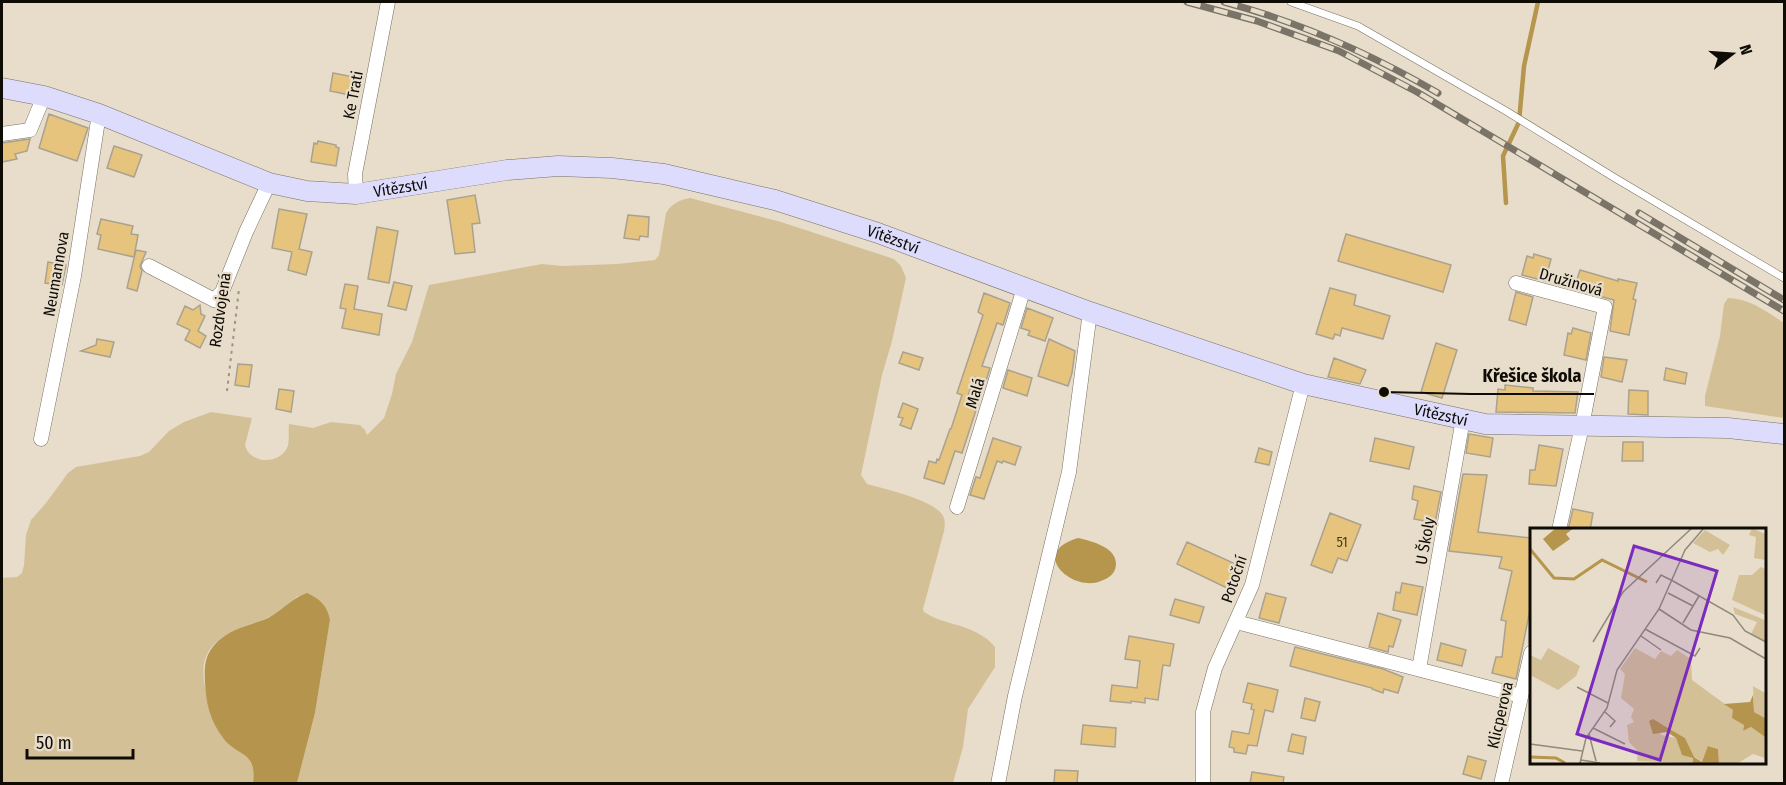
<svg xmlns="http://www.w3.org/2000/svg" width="1786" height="785" viewBox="0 0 1786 785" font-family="'Fira Sans Condensed',sans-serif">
  <rect width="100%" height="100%" fill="#e7ddca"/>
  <path fill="#d4c096" d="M690,198l91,24 113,37 7,7 5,12 -14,63 -10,34 -21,100 6,9c18,5 62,15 74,29 5,6 4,11 3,18l-21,78 1,3c18,12 42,12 60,25 4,2 7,6 11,10v20l-27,42 -5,38 -10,36h-656l18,-70 15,-93 -32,-24c-9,8 -18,16 -29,21 -31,14 -71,19 -65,64 2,13 12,47 19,57 14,19 34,12 30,45l-251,1v-206l15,-1 5,-4 2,-8 2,-30 5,-15 15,-17 22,-30 8,-6 64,-11 9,-4 20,-21 15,-9 27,-10 41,6 -7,27c1,3 2,6 4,8 10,11 31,9 38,-5 3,-6 1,-17 2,-24l24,4 18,-6 29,3 5,5 2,5 17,-17 8,-24 4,-20 16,-32 17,-57 113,-21 20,2 55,-2 38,-4 4,-5 7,-42c6,-10 14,-13 24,-15z
    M1728,298c22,1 38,13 56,25v95l-79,-12v-10l15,-60 4,-32z"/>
  <path fill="#b5944d" d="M307,593c13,6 20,12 23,27l-15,93 -18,70h-44c4,-33 -16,-26 -30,-45 -13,-18 -17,-34 -18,-56 -1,-18 0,-28 13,-41 14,-13 33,-16 50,-23 14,-7 24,-20 39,-25z"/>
  <path fill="#b6954d" d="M1078,538c13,3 39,9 38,27 -1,9 -7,13 -15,16 -27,12 -74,-28 -23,-43z"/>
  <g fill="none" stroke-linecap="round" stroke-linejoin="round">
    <path stroke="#b6954d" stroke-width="4.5" d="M1506,203l-3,-47 16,-34 5,-56 14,-64"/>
  </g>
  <path fill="#e7c47d" stroke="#aaa18f" stroke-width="1.5" d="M333,73l21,4 -4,18 -20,-4z
    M49,114l39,14 -11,33 -38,-13z
    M30,139l-3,12 -12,3 2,5 -15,3v-19z
    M318,141l18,4v2l3,1 -3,18 -25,-4 3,-19 3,1z
    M114,146l28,9 -8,22 -27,-9z
    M475,195l5,28 -8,1 3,28 -20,2 -8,-54z
    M279,209l28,5 -8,35 13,3 -6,23 -18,-5 4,-18 -20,-4z
    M628,215l21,2 -1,20 -8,-1 -1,4 -15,-2z
    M101,219l32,7 -2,8 7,1 -4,22 -36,-8 3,-14 -4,-1z
    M377,227l21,4 -9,52 -21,-4z
    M1346,234l105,31 -8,27 -105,-31z
    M136,250l10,2 -6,14 2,5 -5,20 -10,-3z
    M1534,254l17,5 -6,22 -23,-6 5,-19 6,2z
    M48,262l18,3 -4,20 -17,-2z
    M1580,270l38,11v-2l19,4 -4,16 3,1 -7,35 -19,-4 4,-31 -40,-11z
    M394,282l18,4 -6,24 -18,-4z
    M345,284l13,2 -4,23 28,5 -3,21 -37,-7 4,-19 -6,-1z
    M1330,288l26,7 -2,10 36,11 -7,23 -41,-11 -2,8 -5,-2 -2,5 -17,-5z
    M1516,292l17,5 -7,28 -17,-5z
    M984,293l26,10 -7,22 -6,-2 -15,43 8,2 -4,13 -12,-4 -6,19 5,3 -1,4 6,1 -16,49 -7,-2 -11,33 -20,-6 5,-17 7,2 1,-4 2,1 11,-31h1l11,-34 -5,-2 26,-78 -5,-3z
    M200,305l1,9 4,2 -7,15 8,5 -6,12 -15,-8 5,-10 -13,-6 8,-18 8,4z
    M1027,308l26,10 -8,23 -17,-6 2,-4 -9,-3z
    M1573,328l18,5 -5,27 -22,-5 4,-22 3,1z
    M97,339l17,3 -4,15 -29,-6 15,-6z
    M1049,339l26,12 -3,22 -4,13 -30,-10z
    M1436,343l21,7 -15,48 -21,-6z
    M903,352l20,6 -4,12 -20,-7z
    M1604,357l23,3 -5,22 -21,-5z
    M1334,358l32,12 -6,14 -32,-7z
    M238,364l14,1 -3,22 -14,-2z
    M1666,368l21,5 -2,11 -21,-4z
    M1008,370l24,8 -5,18 -24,-8z
    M1505,385l28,3v3l45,1 -3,21 -79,-1 2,-23 7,1z
    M279,389l15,2 -3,21 -15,-3z
    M1629,390l19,1v24l-20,-1z
    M903,403l15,6 -7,20 -11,-4 3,-7 -5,-1z
    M1469,434l24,4 -3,19 -24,-4z
    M993,438l28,9 -6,18 -12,-4 -1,2 -5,-2 -13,38 -14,-4 6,-18 4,1z
    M1375,438l39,9 -5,22 -39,-8z
    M1623,442h20v19h-21z
    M1539,445l24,4 -7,37 -27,-2 1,-14h5z
    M1259,448l13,4 -3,13 -14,-3z
    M1463,474l24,1 -9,57 53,6v67l-15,74 -24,-6 4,-16h6l4,-36 -5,-1 11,-49 -13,-3 3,-11 -53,-6z
    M1414,486l27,6 -6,31 -21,-4 4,-18 -6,-2z
    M1573,509l20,4 -3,17h-22z
    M1330,513l31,12 -14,36 -9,-3 -6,15 -21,-8z
    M1187,542l53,24 -11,23 -52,-25z
    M1402,583l21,4 -6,28 -24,-5 3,-18 4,1z
    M1266,593l20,5 -7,25 -20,-5z
    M1175,599l29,8 -5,16 -29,-8z
    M1378,613l23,7 -8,27 -4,-1 -1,6 -19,-5z
    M1129,636l45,8 -4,22 -7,-1 -5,35 -13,-2v5l-14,-2v2l-21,-2 2,-16 25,3 3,-27 -15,-2z
    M1441,643l25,7 -4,16 -25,-6z
    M1295,647l88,22 20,8 -5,16 -14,-4 -1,4 -11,-4v-1l-82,-22z
    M1248,683l30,7 -5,22 -8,-2 -8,36 -9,-1 -2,9 -12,-2v-4l-5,-1 3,-16 17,3 5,-24 -3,-1 1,-5 -9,-2z
    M1305,698l15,4 -5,19 -14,-3z
    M1083,725l33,3 -1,19 -34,-3z
    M1292,734l14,3 -3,17 -15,-3z
    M1468,756l18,5 -5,18 -18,-5z
    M1055,770l23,1 -1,12h-23z
    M1252,772l32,5 -1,6h-33z"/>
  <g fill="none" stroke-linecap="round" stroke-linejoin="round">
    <g stroke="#797060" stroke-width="8">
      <path id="lane" d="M1291,2l67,24 148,85 109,67 169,100"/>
    </g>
    <g stroke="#797060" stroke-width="15">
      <path id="street" d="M2,134l28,-4 14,-34
        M356,194l-1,-20 33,-172
        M149,266l65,34 8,-8 24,-60 23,-49
        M1516,283l89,24 -23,119 -23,104
        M41,439l33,-163 25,-162
        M957,507l67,-219
        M1236,622l285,74
        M1419,669l44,-250
        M998,784l17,-88 54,-224 21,-160
        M1203,784v-72l12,-44 37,-83 51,-201
        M1501,784l30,-131"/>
    </g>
    <g stroke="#797060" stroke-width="21">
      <g id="secondary">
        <path id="s1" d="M2,88l42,8 55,18 170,69 38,8 49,3 151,-24 51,-4 54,2 52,6 111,26 103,33 212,79 213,72 182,40 243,4 56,6"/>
      </g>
    </g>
    <path stroke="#9b9485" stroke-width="2" stroke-dasharray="3 4.5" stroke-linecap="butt" d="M227,391l12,-102"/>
    <use href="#lane" stroke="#fff" stroke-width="7"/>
    <use href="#street" stroke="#fff" stroke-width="14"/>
    <use href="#secondary" stroke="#dedcfd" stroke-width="20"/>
    <g stroke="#7a7468" stroke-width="7">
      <path id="rail" d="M1187,2l70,19 82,30 78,41 367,219
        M1224,2c75,20 147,52 214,91
        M1639,213l145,87"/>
    </g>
    <use href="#rail" stroke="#e7ddca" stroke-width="4.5" stroke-dasharray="14" stroke-linecap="butt"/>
  </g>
  <g text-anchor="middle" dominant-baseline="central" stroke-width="4.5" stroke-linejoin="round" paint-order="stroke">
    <g font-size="14" fill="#453a24">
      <text x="1342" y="542">51</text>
    </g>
    <g font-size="16" fill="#0f0c06" stroke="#e7ddca">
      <text transform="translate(353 95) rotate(-79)">Ke Trati</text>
      <text stroke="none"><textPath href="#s1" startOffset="417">Vítězství</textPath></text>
      <text stroke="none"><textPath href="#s1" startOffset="921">Vítězství</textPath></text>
      <text transform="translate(56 274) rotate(-80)">Neumannova</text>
      <text transform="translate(1571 282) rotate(16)">Družinová</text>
      <text transform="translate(220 310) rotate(-82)">Rozdvojená</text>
      <text transform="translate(975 393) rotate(-73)">Malá</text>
      <text stroke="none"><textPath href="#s1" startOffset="1497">Vítězství</textPath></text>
      <text transform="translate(1425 541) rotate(-80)">U Školy</text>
      <text transform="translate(1234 579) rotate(-71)">Potoční</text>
      <text transform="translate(1500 715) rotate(-77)">Klicperova</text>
    </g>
  </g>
  <g transform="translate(1530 528)">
    <rect width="236" height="236" fill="#e7ddca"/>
    <path d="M222,0l13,6v26l-11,-2 2,-21 -7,-2zM175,2l25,15 -7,10 -5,-6 -8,3 -17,-9zM231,39l4,2v46l-33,-15 7,-25h13zM203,79l32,13v21l-14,-7 6,-12 -22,-8zM18,120l32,18 -4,10 -18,14 -28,-15v-20l11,5zM105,120l20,11 6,-8 10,5 6,-6 14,9 1,21 41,30 11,14 -1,7 8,-4 14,10v21l-12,-4 -15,9h-19l-1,-14 -9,-3 -6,16 -8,-5 -2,6 -56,-2 1,-10 -9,-9 -2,-17 7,-3 -3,-5 3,-8 -13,-11 4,-24 -5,-5zM119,194l13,2 23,14 8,20 -12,-6 -5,-14 -14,-3zM223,158l12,7v25l-11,-6z" fill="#d4c096" fill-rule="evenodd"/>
    <path d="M223,167l1,17 11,6v19l-14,-10 -8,4 1,-6 -12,-7 1,-8 -9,-6 26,-2zM123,191l32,19 9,19 8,5 6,-16 10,3 1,14h-26v-5l-11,-3 -6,-17 -9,-6 -14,2 -4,-13z" fill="#b5944d"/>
    <path d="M26,0h18l-8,6 4,5 -17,12 -10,-12z" fill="#b6954d"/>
    <path fill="none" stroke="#b6954d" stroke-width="3" d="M0,21l24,29 20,1 28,-19 45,22M0,229l26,1 9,5"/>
    <path fill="none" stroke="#91897c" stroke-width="1.5" d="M126,55l5,-8 12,6 60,34 12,16 21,11M138,65l25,13M129,81l32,21 39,8 36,21M153,95l16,-27M115,101l50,27 5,-8M111,108l20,14M63,114l30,-50 69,-64M47,159l31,16M75,184l10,9 -5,6M63,200l32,16M59,206l7,27M0,216l52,7M51,232l19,3M50,235l6,-25 21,-30 10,-38 42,-61 26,-59 19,-22"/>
    <path fill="#7b2cbf" fill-opacity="0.15" stroke="#7b2cbf" stroke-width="3" d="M104,18l83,25 -57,189 -83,-26z"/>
    <rect width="236" height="236" fill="none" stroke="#0f0c06" stroke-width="3"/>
  </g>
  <path fill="none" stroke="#0f0c06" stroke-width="2" d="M1384 392L1471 394H1594"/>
  <circle fill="#0f0c06" stroke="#e7ddca" stroke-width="2" cx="1384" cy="392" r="6"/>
  <g font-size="18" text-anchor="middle" font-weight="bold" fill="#0f0c06" stroke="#e7ddca" stroke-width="4.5" stroke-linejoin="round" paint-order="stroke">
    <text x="1532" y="382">Křešice škola</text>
  </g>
  <rect width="1786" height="785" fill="none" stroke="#0f0c06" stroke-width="6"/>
  <g transform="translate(1732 54) rotate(73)" stroke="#e7ddca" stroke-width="4.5" paint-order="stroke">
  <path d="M0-4.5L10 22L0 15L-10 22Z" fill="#0f0c06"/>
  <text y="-9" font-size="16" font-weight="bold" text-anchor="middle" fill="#0f0c06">N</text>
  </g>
  <path d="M27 749v9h106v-9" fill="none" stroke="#0f0c06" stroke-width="3"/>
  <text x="36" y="749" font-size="18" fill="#0f0c06" stroke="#e7ddca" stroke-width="4.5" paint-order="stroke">50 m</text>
</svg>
